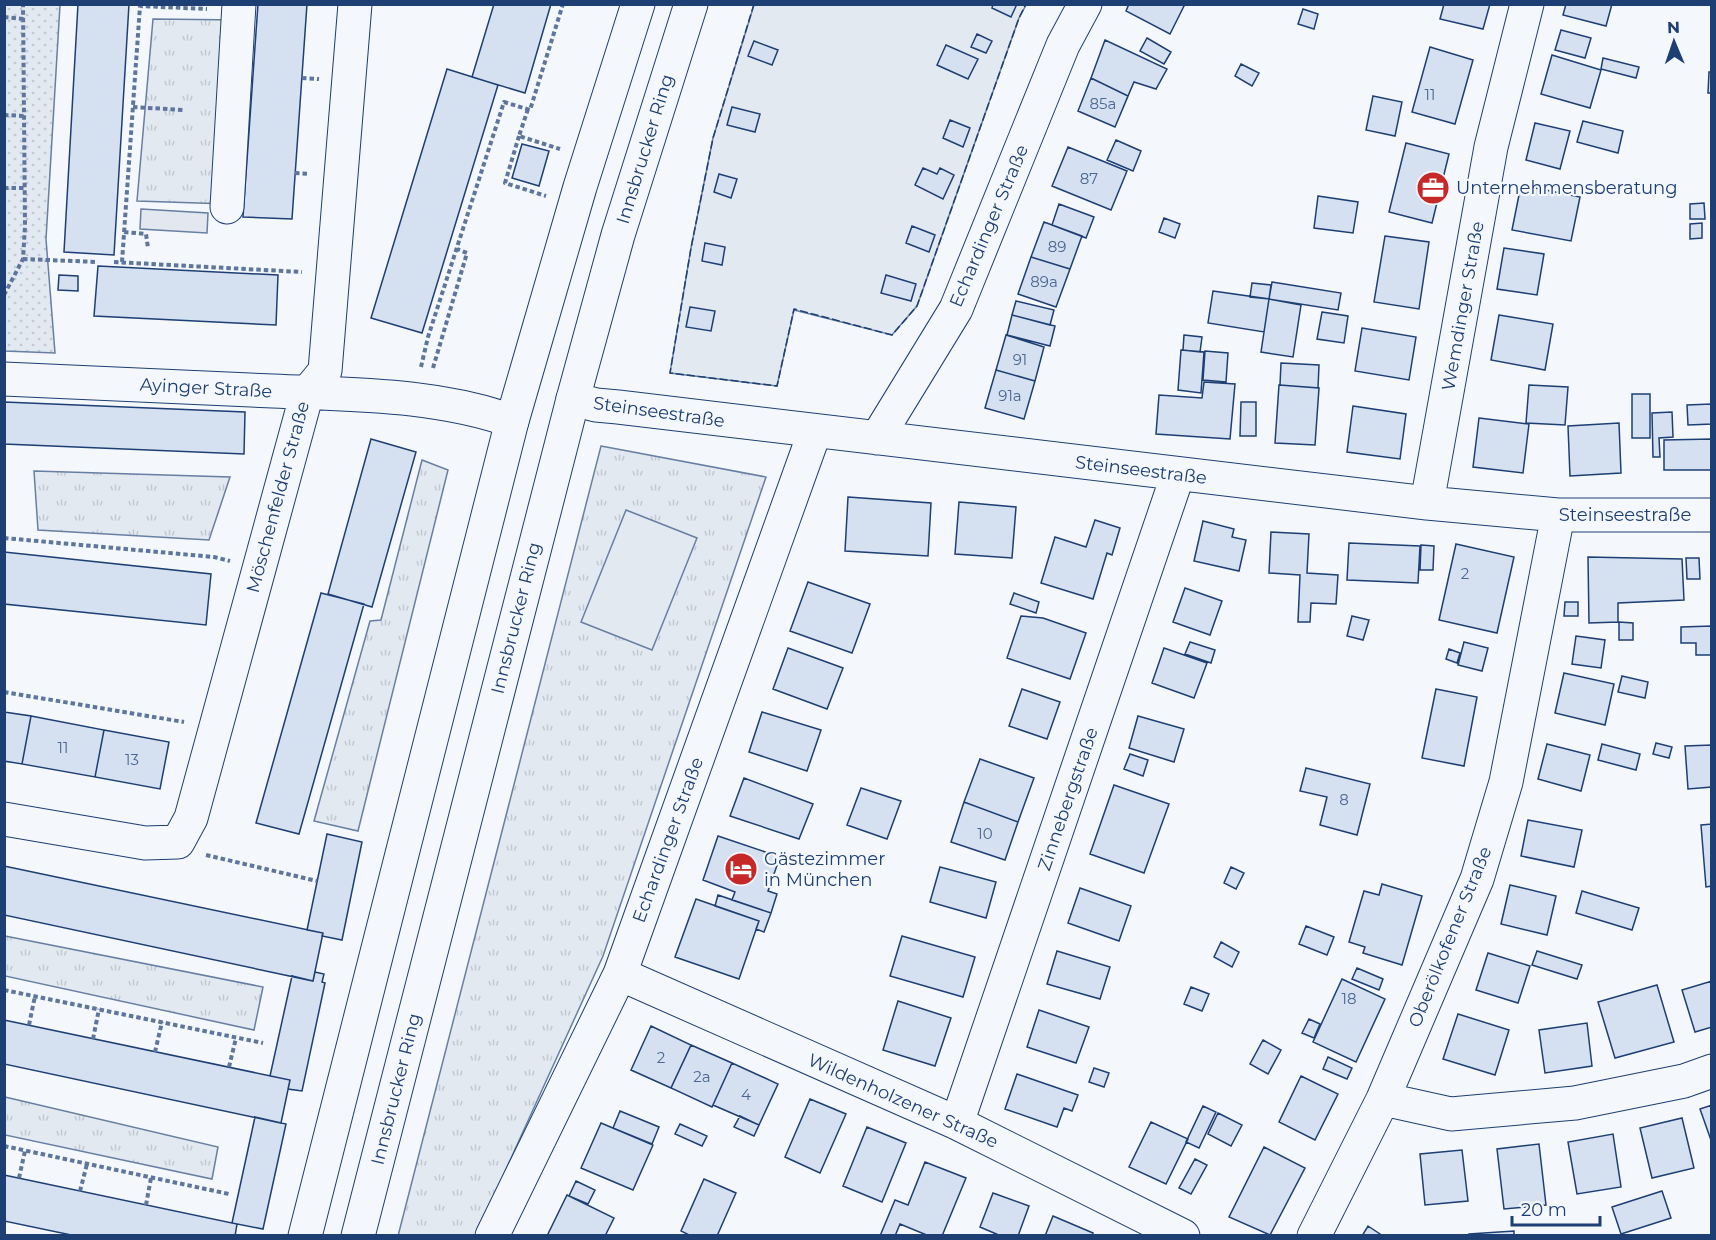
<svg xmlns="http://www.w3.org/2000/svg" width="1716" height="1240" viewBox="0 0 1716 1240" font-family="Montserrat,sans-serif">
  <defs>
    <pattern id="grass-tufts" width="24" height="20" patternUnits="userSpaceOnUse" patternTransform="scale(1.5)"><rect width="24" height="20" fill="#e3e9f0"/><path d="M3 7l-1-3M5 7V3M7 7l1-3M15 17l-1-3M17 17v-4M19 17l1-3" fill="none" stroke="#c2c9d1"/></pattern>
    <pattern id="park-dots" width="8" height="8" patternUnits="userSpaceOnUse" patternTransform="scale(1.5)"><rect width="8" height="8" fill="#e3e9f0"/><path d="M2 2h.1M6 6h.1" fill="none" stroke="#c2c9d1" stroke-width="1.8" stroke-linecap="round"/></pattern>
  </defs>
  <rect width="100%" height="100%" fill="#f4f7fb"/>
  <path fill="url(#grass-tufts)" stroke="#687fa3" stroke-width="1.5" d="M153,19l87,1 -12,184 -91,-3z
    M601,446l165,31 -163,479 -127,279 -78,1z
    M422,460l26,10 -90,361 -44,-10 56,-200 11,-1z
    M34,471l196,6 -21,63 -171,-10z
    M5,936l258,51 -9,43 -249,-54z
    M5,1097l213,50 -6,32 -207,-44z"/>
  <path fill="url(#park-dots)" stroke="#687fa3" stroke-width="1.5" d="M5,4l55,1 -14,234 9,114 -50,-2z"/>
  <path fill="#e3e9f0" stroke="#687fa3" stroke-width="1.5" d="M754,5h272l-7,13 -102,288 -25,29 -98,-25 -17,76 -107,-13 21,-125 22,-110z
    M626,510l71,28 -45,112 -71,-28z"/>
  <path fill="#e3e8f0" stroke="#687fa3" stroke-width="1.5" d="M141,209l67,4 -1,20 -67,-4z"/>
  <path fill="#d5e0f0" stroke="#1d3f73" stroke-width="1.5" d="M78,4h51l-15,251 -50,-3z
    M258,4h49l-15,215 -49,-2z
    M494,4h57l-26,89 -53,-16z
    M993,4h24l-6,13 -19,-9z
    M1129,4h56l-15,30 -44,-23z
    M1444,4h46l-7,25 -43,-10z
    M1566,4h46l-6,22 -43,-11z
    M1303,9l15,5 -4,15 -16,-5z
    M1561,30l30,8 -6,20 -30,-8z
    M977,34l15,7 -6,12 -15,-6z
    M1147,38l24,14 -7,12 -24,-13z
    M1105,40l62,29 -11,20 -22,-7 -6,14 -37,-18z
    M754,41l24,9 -6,15 -24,-9z
    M946,45l32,14 -10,20 -31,-14z
    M1430,47l43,13 -18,64 -43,-12z
    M1552,55l49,15 -11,38 -49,-14z
    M1603,58l36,9 -3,11 -35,-9z
    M1241,64l18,9 -7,13 -17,-10z
    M447,69l51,16 -76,248 -51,-15z
    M1709,72h3v21h-4z
    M1091,78l37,18 -13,31 -37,-16z
    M1373,96l29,6 -7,34 -29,-6z
    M732,107l28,7 -5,18 -28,-7z
    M950,120l20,8 -7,19 -20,-9z
    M1583,121l40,10 -5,22 -41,-11z
    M1535,123l35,8 -10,38 -34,-9z
    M1116,140l25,11 -8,20 -26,-11z
    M1406,143l43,11 -17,69 -43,-11z
    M522,144l27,7 -10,35 -27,-8z
    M1068,147l59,24 -16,39 -59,-24z
    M923,168l14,6 3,-6 14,7 -11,24 -28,-14z
    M719,174l18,5 -6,19 -17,-6z
    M1521,185l59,12 -9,44 -59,-11z
    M1318,196l40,6 -5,31 -39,-5z
    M1704,203l1,16h-15v-15z
    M1059,204l35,13 -8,21 -34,-13z
    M1164,218l16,6 -5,14 -16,-6z
    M1044,222l38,14 -12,33 -39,-12z
    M1702,223v15l-12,1v-15z
    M912,226l23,9 -6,17 -23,-9z
    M1385,236l44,6 -10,67 -45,-7z
    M705,243l20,4 -3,18 -20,-4z
    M1504,248l40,6 -7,41 -40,-6z
    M1031,257l39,12 -14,38 -38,-13z
    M98,266l180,9 -2,50 -182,-9z
    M59,275l19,1v15l-20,-1z
    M886,275l30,9 -5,17 -30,-8z
    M1272,282l69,11 -3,17 -69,-11z
    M1252,283l19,2 -2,14 -19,-2z
    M1213,291l56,8 -5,33 -56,-9z
    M1269,299l32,6 -8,52 -32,-5z
    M1016,301l38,9 -4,15 -38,-10z
    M690,307l25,4 -4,20 -25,-4z
    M1322,312l26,4 -4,27 -27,-4z
    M1012,315l43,11 -5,20 -43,-11z
    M1499,315l54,9 -8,46 -54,-10z
    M1362,328l54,9 -7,43 -54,-9z
    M1006,335l38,12 -9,34 -39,-11z
    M1184,335l18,2 -2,15 -17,-2z
    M1181,350l23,2 -3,41 -23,-3z
    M1205,351l23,2 -2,29 -23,-2z
    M1281,363l38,2 -1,23 -38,-3z
    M996,370l39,11 -11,38 -39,-11z
    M1204,382l31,2 -5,55 -74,-5 3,-39 43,3z
    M1279,385l40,3 -4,57 -40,-2z
    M1529,385l39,2 -3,38 -39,-2z
    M1632,394h18v44h-18z
    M4,402l241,10 -1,42 -240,-10z
    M1241,402h15v34h-16z
    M1711,404l1,20 -24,1 -1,-20z
    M1353,406l53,8 -6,45 -53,-7z
    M1672,412l1,25 -14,1 1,19h-7l-1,-44z
    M1479,418l50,6 -6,49 -50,-6z
    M1619,423l2,50 -51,3 -2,-50z
    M371,439l45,13 -44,155 -44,-13z
    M1712,439v31h-48v-30z
    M848,497l83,6 -3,53 -83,-5z
    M959,502l57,5 -4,51 -57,-4z
    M1095,520l25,8 -8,27 -5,-2 -14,46 -52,-16 14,-46 31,10z
    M1203,521l31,8 -2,8 14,3 -7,31 -45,-10z
    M1271,532l38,2 -2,39 31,2 -2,29 -25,-1 -1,19h-12l2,-47 -31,-2z
    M1349,543l71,3 -2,37 -71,-3z
    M1456,544l58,13 -17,76 -58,-13z
    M1421,545l13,1 -1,24h-13z
    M4,552l207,22 -5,51 -202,-21z
    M1588,557l94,2 2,41 -66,3v19l-29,1z
    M1686,558h13l1,21h-13z
    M808,582l62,22 -18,49 -62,-22z
    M1185,588l37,13 -12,34 -37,-13z
    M321,593l43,11 -65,230 -43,-11z
    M1014,593l25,9 -3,11 -26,-9z
    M1565,602h13v14h-14z
    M1021,616l22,2 43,15 -16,46 -63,-21z
    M1352,616l17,4 -6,20 -16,-4z
    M1619,622l14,1v17h-14z
    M1712,626v29h-16v-12h-15v-16z
    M1576,636l29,4 -4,28 -29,-4z
    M1190,642l25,8 -4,13 -26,-9z
    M1464,642l24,6 -6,23 -24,-6z
    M788,648l55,20 -16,41 -54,-20z
    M1164,648l43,15 -13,35 -42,-15z
    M1449,649l11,4 -3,10 -11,-4z
    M1564,673l50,11 -9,41 -50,-12z
    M1622,676l26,6 -3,16 -27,-6z
    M1022,689l38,13 -13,37 -38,-13z
    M1436,689l41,8 -13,69 -42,-8z
    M4,712l27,4 -9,48 -18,-3z
    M762,712l59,18 -14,41 -58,-19z
    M31,716l73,14 -9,47 -73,-13z
    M1138,716l46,13 -10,33 -45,-14z
    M104,730l65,12 -9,47 -65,-12z
    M1656,743l16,4 -3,11 -16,-4z
    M1547,744l43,11 -9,36 -43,-12z
    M1602,744l38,10 -4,16 -38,-10z
    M1712,745v42l-24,2 -3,-43z
    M1130,754l18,6 -5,16 -19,-7z
    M980,759l54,19 -16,44 -54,-20z
    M1306,768l64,16 -13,51 -37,-10 7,-28 -27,-6z
    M744,778l69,26 -14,35 -69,-23z
    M1114,785l55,19 -25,69 -54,-19z
    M861,788l40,13 -14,38 -40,-14z
    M964,802l54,20 -13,38 -54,-18z
    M1528,820l54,10 -8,37 -53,-11z
    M1712,824v62l-6,1 -5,-62z
    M327,834l35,8 -20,98 -20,-4 1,-3 -16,-3z
    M718,836l62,21 -12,34 9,3 -6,19 -39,-13 3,-8 -32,-12z
    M4,866l319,67 -10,48 -309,-66z
    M940,867l56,15 -10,36 -56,-16z
    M1231,867l13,6 -8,16 -12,-6z
    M1382,884l40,12 -20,69 -39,-12 2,-6 -16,-5 15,-51 15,4z
    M1510,885l46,11 -9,39 -46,-11z
    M1080,888l51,18 -12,35 -51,-18z
    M1582,891l57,17 -7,22 -56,-17z
    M718,895l53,18 -7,19 -8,-3 3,-8 -44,-15z
    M696,899l63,22 -20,58 -64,-22z
    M1306,926l28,11 -7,18 -28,-11z
    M902,936l73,21 -12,40 -73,-21z
    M1221,942l18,10 -7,15 -18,-10z
    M1057,951l53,16 -10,32 -53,-15z
    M1537,951l45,14 -5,14 -45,-14z
    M1488,953l42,13 -12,37 -42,-13z
    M1357,968l26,11 -4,11 -27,-11z
    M315,972l9,2 -2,8 3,1 -23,108 -14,-2 2,-9 -20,-4 22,-100 21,5z
    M1342,979l43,20 -29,63 -43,-20z
    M1712,981v46l-17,5 -13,-42z
    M1657,985l17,57 -59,16 -17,-56z
    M1191,987l18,7 -7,17 -18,-7z
    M898,1001l53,17 -16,48 -52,-16z
    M1039,1010l50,17 -13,36 -49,-16z
    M1458,1014l51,16 -14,45 -52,-16z
    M1309,1019l11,5 -6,14 -12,-5z
    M4,1020l286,60 -9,43 -277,-59z
    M1587,1023l5,43 -47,7 -6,-43z
    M651,1026l40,19 -20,43 -40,-18z
    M1263,1040l18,10 -13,24 -18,-10z
    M691,1045l41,18 -20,44 -41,-19z
    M1328,1057l24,11 -5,11 -24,-10z
    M732,1063l46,21 -19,41 -46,-20z
    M1094,1068l15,5 -5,14 -15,-5z
    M1017,1074l61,21 -6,16 -8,-3 -7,19 -52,-18z
    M1301,1076l37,18 -23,46 -36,-18z
    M810,1099l36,15 -26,59 -35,-16z
    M1712,1105v38l-12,-34z
    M1203,1106l13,6 -17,36 -13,-6z
    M620,1111l39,16 -7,17 -39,-16z
    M1218,1113l24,12 -11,21 -23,-12z
    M740,1116l19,9 -5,11 -20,-9z
    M255,1117l31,7 -23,105 -31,-6z
    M1682,1118l12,50 -42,10 -12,-50z
    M1151,1122l37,17 -22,45 -37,-17z
    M601,1123l52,22 -20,45 -52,-22z
    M680,1124l27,12 -5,10 -27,-12z
    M867,1127l39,16 -24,59 -39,-16z
    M1613,1134l8,53 -44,7 -9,-52z
    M1539,1144l7,61 -42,4 -7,-60z
    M1264,1147l41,21 -35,67 -41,-18z
    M1462,1150l6,51 -43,4 -5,-51z
    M1195,1159l12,6 -16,29 -12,-6z
    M925,1162l41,16 -24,58h-13l-29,-12 -5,12h-15l15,-36 13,5z
    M4,1175l233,49 -2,12h-159l-72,-15z
    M704,1179l32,14 -19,43h-26l-10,-5z
    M576,1181l19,9 -7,14 -19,-8z
    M1662,1191l9,27 -50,16 -9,-27z
    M993,1193l36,13 -11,30h-17l-21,-9z
    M567,1195l47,23 -9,18h-58z
    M1053,1216l40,17 -1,3h-47z
    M1368,1226l15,10h-21z
    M1514,1231v5h-45v-2z"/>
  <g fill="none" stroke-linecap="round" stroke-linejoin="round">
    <g stroke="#1d3f73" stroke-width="35">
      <path id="minor" d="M227,207l12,-203
        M4,379c90,4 180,8 269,12 81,4 162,3 239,30
        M573,399l23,6 22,2 809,96 131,12h154
        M877,438l79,-129 107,-264 22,-41
        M1427,503l64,-356 36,-143
        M4,819l141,24 33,-1 13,-24 116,-425 18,-22 30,-367
        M620,974l337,149 226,113
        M1383,1099l68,15 124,-11 109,-22 28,-10
        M957,1123l221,-649
        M492,1236l128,-262 195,-543
        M1314,1236l69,-137 94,-220 29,-97 52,-267"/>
    </g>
    <g stroke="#1d3f73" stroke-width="35">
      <path id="major" d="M305,1236l207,-815 68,-234 58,-183
        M358,1236l215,-837 45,-164 73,-231"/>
    </g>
    <path stroke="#5e769c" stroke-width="4" stroke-dasharray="4.5 3" stroke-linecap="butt" d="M4,17l20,2
      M302,78l17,1
      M133,107l51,3
      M528,109l-9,27 41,13
      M4,115l21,1
      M519,136l-14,47 41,13
      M295,173l15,1
      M4,188h21
      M124,232l22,2 2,14
      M23,259l75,3
      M114,262l188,10
      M122,262l18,-256 67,3
      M4,295l19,-36 2,-33 -2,-222
      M421,367l7,-30 76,-235 26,8 33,-106
      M433,368l34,-115 -10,-4
      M4,538l210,19 16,4
      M4,692l180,30
      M206,855l111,26
      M4,990l259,53
      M29,1025l6,-29
      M93,1039l6,-30
      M155,1052l7,-30
      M229,1067l7,-29
      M4,1146l225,48
      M19,1178l6,-27
      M80,1191l7,-27
      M146,1205l5,-27"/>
    <use href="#minor" stroke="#f4f7fb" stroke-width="33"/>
    <use href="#major" stroke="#f4f7fb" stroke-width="33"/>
    <path stroke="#1d3f73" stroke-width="1.5" stroke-dasharray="8 3" stroke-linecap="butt" d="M754,4l-41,134 -22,110 -21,125 107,13 17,-77 98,26 25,-29 102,-288 7,-14"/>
  </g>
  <defs>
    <g id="office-disc" transform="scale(1.725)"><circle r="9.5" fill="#c62828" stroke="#f4f7fb"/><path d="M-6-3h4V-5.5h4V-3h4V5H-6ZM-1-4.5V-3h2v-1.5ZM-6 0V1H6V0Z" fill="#fff"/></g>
    <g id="hotel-disc" transform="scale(1.725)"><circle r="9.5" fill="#c62828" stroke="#f4f7fb"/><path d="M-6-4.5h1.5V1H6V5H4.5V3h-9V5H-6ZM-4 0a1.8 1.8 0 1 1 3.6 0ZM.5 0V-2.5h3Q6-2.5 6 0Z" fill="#fff"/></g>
  </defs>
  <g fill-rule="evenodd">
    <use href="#office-disc" x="1433" y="188"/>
    <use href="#hotel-disc" x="741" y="869"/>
  </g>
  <g text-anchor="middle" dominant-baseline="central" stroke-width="4.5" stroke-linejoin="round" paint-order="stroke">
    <g font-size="15" fill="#4b6792">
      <text x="1430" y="94">11</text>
      <text x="1103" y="103">85a</text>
      <text x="1089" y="178">87</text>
      <text x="1057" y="246">89</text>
      <text x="1044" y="281">89a</text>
      <text x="1020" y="359">91</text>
      <text x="1010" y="395">91a</text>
      <text x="1465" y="573">2</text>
      <text x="63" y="747">11</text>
      <text x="132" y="759">13</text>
      <text x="1344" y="799">8</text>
      <text x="985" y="833">10</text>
      <text x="1349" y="998">18</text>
      <text x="661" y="1057">2</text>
      <text x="702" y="1076">2a</text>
      <text x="746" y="1094">4</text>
    </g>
    <g font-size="18" fill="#1d3f73" stroke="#f4f7fb">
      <text transform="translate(645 149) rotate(-73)">Innsbrucker Ring</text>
      <text transform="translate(989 226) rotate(-67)">Echardinger Straße</text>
      <text transform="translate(1463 306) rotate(-80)">Wemdinger Straße</text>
      <text transform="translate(206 388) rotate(3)">Ayinger Straße</text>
      <text transform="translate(659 412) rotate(8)">Steinseestraße</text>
      <text transform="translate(1141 470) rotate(7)">Steinseestraße</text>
      <text transform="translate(278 497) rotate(-75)">Möschenfelder Straße</text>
      <text x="1625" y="515">Steinseestraße</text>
      <text transform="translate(516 618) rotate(-76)">Innsbrucker Ring</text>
      <text transform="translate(1068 799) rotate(-71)">Zinnebergstraße</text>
      <text transform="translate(668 840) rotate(-70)">Echardinger Straße</text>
      <text transform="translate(1450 937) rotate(-68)">Oberölkofener Straße</text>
      <text transform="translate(396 1089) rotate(-76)">Innsbrucker Ring</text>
      <text transform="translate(903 1101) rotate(24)">Wildenholzener Straße</text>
    </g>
    <g font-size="18" fill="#1d3f73" stroke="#f4f7fb" text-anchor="start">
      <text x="1456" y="188">Unternehmensberatung</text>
      <text x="764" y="859">Gästezimmer<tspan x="764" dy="21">in München</tspan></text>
    </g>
  </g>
  <rect width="1716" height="1240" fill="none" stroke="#1d3f73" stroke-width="12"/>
  <g transform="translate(1674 42) rotate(358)" stroke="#f4f7fb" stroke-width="4.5" paint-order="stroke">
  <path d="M0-4.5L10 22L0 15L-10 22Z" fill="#1d3f73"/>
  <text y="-9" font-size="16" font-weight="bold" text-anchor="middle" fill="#1d3f73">N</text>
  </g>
  <path d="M1512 1216v9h88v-9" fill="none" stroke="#1d3f73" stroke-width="3"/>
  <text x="1521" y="1216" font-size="18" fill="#1d3f73" stroke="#f4f7fb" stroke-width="4.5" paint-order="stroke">20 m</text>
</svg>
